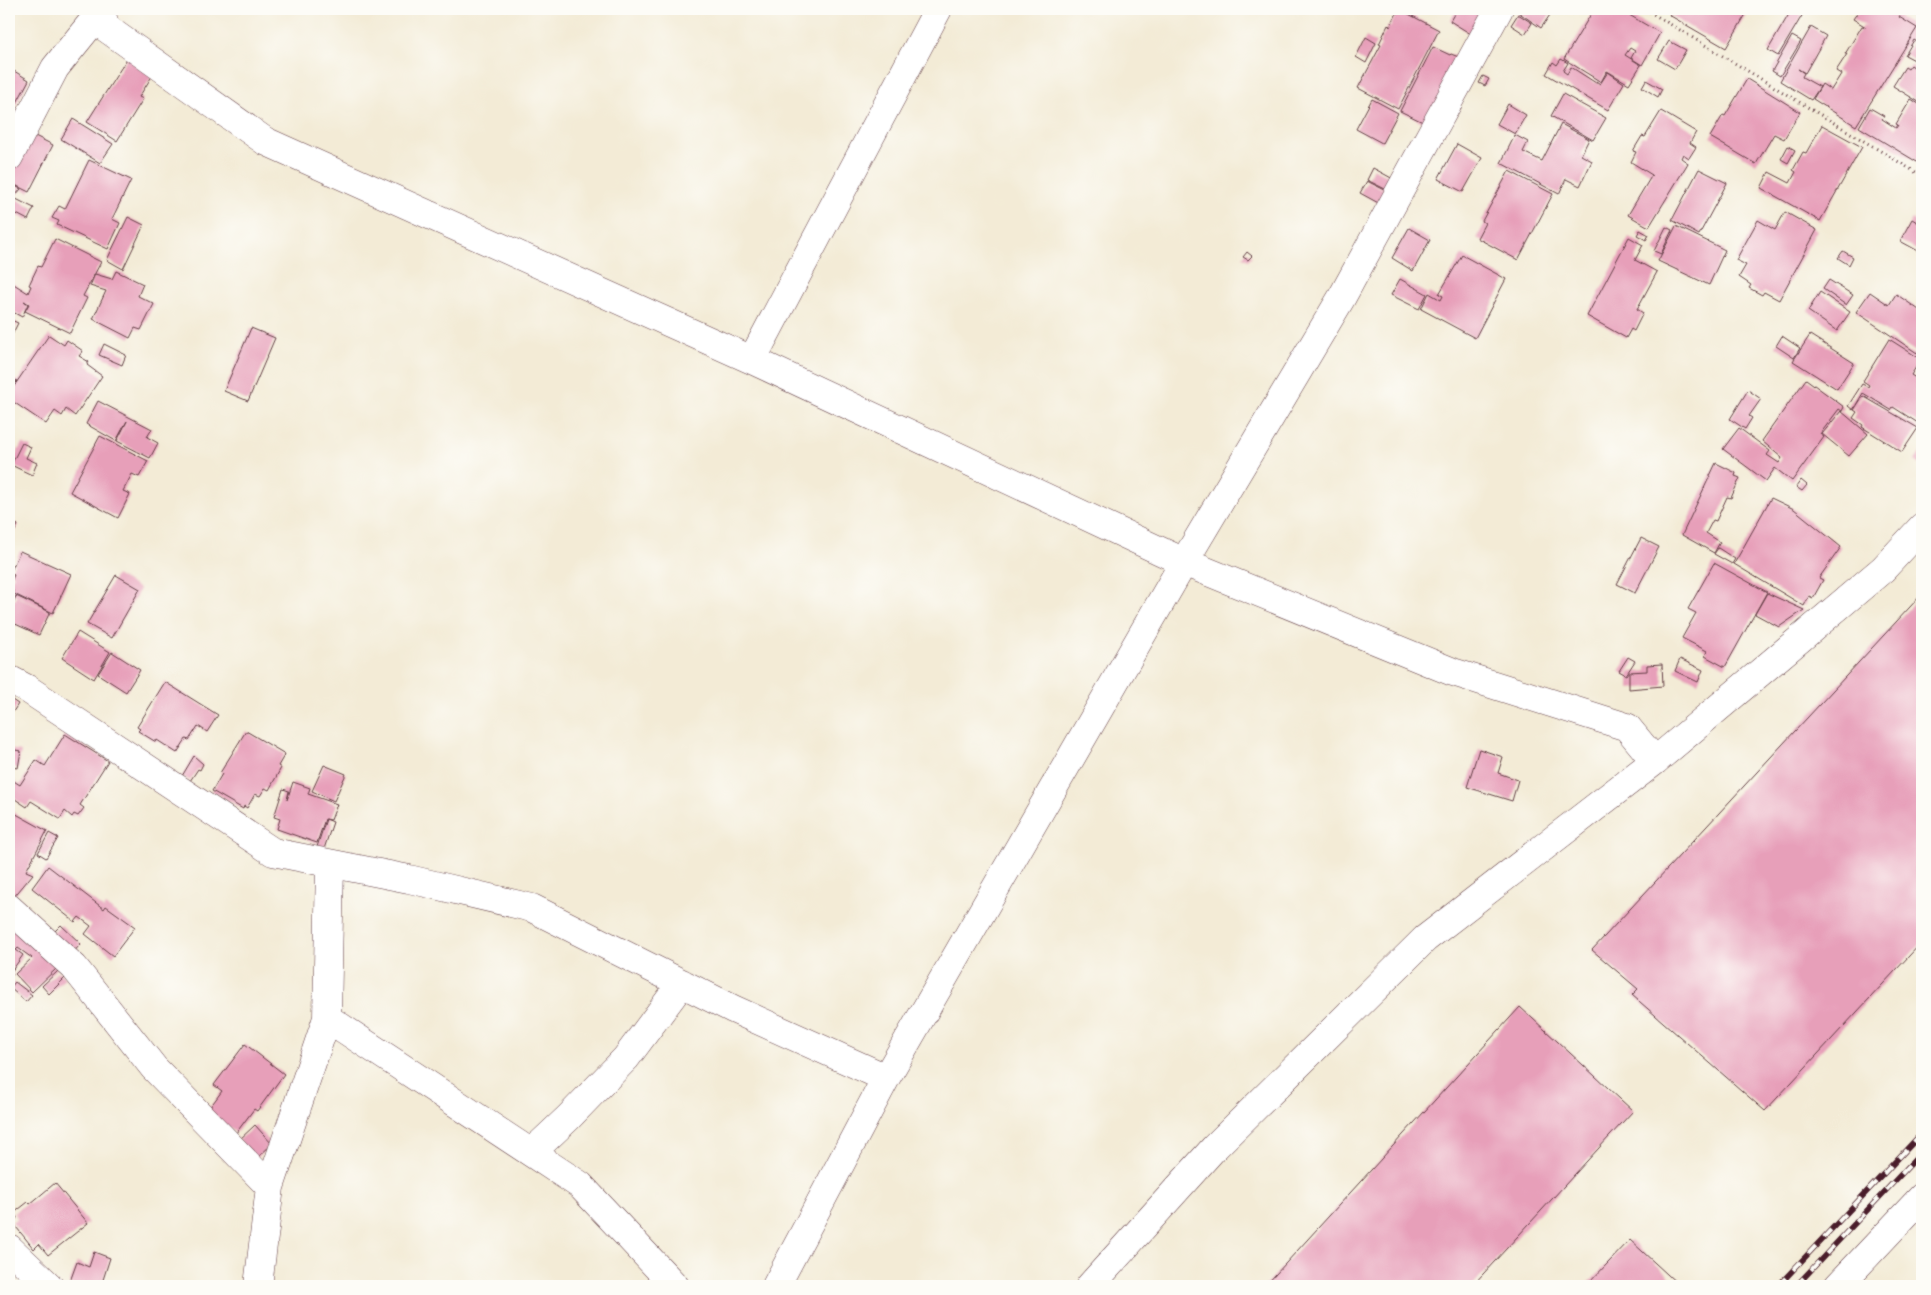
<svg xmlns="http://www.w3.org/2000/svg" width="1931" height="1295" viewBox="0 0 1931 1295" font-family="'Patrick Hand',sans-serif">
  <rect width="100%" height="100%" fill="#fdfcf7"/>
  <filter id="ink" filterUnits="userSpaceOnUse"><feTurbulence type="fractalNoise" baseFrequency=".02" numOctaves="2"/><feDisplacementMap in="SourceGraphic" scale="10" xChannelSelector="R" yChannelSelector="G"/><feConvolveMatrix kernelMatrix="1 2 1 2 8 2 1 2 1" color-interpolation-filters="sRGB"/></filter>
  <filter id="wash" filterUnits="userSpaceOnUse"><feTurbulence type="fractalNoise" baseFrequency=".0096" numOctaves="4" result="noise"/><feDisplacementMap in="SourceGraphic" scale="20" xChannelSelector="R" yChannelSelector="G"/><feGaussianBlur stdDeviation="1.12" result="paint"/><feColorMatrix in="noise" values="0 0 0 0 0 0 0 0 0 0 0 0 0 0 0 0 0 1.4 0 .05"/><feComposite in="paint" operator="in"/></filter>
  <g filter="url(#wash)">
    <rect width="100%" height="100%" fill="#f3ebd6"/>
    <g id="blocks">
      <path fill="#e79fb9" d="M1399,9l40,21 -41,79 -40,-21 23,-43 -2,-1 9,-19 2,2z
        M1457,9h34l-17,27 -24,-15z
        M1520,9h34l-13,19 -23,-16z
        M1594,9h25l41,24 -18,32 -11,-7 4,-7 -5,-3 -5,7 16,10 -12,19 -22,-13 -6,11 -37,-23z
        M1673,9h76l-23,39 -57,-33z
        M1792,9l11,5 -25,42 -10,-6z
        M1860,9h32l9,5 -2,3 18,11 -61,98 -43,-27 9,-15 9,6 10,-16 -5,-3 11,-17h-2l17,-28 4,1 -13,-8z
        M1518,14l14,9 -7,11 -14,-9z
        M1811,27l15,9 -21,37 -7,-4 6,4 -2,4 18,10 -9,13 -31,-19z
        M1792,36l9,5 -21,35 -8,-5z
        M1366,37l10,6 -10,20 -10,-6z
        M1914,40l8,5v19l-17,-9z
        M1669,41l17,9 -11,19 -17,-10z
        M1433,47l17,8 1,-1 10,4 -32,67 -29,-14z
        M128,57l26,16 -15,24 4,2 -26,42 -30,-19z
        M1561,59l7,4 -5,8 4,3 4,-7 25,16v-2l4,3 8,-12 16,11 -16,27 -62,-36 7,-12 4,3z
        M1911,65l11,8v31l-29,-18 12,-19 3,2z
        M9,68l20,12 -16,30 -4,-2z
        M1483,76l6,3 -4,7 -6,-3z
        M1747,79l53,33 -16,27 -10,-5 -18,30 -46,-27 13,-22 2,1z
        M1646,80l16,9 -4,8 -16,-10z
        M1563,94l43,24 -13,22 -42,-24z
        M1372,99l26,14 -16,30 -26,-14z
        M1911,99l11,7v59l-63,-38 11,-19 14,8 -2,3 14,9 2,-3 -2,-1z
        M1508,104l18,11 -11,19 -18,-10z
        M1661,111l35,21 -6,11 6,4 -7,11 -6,-4 -2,4 7,5 -39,64 -21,-12 24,-40 -21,-13 5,-10 -3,-1 9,-15 3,1z
        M9,113l10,6 -10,20z
        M73,119l40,25 -13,19 -39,-24z
        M1561,124l28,15 -8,16 11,6 -12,25 -14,-7 -7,15 -58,-31 14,-28 13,7 -5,10 19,9z
        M1822,125l40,22 -42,74 -59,-33 8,-16 21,11 6,-11 -3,-2 10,-18 3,1z
        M31,134l22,11 -24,47 -20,-10v-4z
        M1457,144l25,14 -19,34 -25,-13z
        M1788,146l7,4 -7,13 -7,-4z
        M89,160l42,20 -19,39 8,4 -12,26 -51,-24 2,-4 -7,-3 7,-12 6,3z
        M1373,168l22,12 -6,11 -22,-11z
        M1699,169l28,14 -28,52 -27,-15z
        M1509,171l44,23 -35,66 -41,-22 8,-15 -3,-2z
        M1367,181l22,11 -7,13 -22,-12z
        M9,183l12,6 -12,14z
        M14,198l20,10 -6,12 -19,-10v-5z
        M1785,212l32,18 -38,70 -15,-8 -2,3 -13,-7 2,-3 -12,-8 7,-12 -10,-5 22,-40 17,10z
        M128,217l16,8 -21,44 -16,-9z
        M1912,219l10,6v28l-22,-12z
        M1676,226l49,24 -16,35 -51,-24z
        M1666,227l6,3 -11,24 -7,-3z
        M1409,228l21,12 -17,31 -21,-13z
        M1640,230l9,5 -3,5 -9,-5z
        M1629,237l14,8 -8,15 22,12 -20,37 6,4 -9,18 -3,-2 -5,9 -39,-22z
        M55,239l46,23 -18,34 4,2 -17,35 -45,-22 4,-7 -5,-3 4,3 -6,13 -13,-7v-29l19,12 3,-7 -2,-1 9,-19 3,1z
        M1843,251l10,6 -4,8 -11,-7z
        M1247,252l5,4 -4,4 -5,-3z
        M1462,255l44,24 -31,59 -54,-29 8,-16 12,7 2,-4 -4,-2z
        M116,271l27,13 -5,12 16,8 -13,26 -6,-2 -5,10 -37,-19 13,-28 -16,-5 5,-12 17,5z
        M1400,279l27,15 -8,15 -28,-14z
        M1829,280l24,15 -7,10 -23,-16z
        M1820,292l30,20 -13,19 -29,-20z
        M1870,292l19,13 7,-11 26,18v34l-5,7 -61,-41z
        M9,319l9,4 -9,18z
        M251,328l24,10 -27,63 -24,-10z
        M49,335l15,10 3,-5 16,11 -4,5 10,6 -2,3 15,11 -27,40 -9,-7 -4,7 -7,-5 -9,13 -37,-25v-16l3,-5 5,3 -5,8z
        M1810,335l44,28 -17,26 -44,-28z
        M1782,336l18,12 -6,10 -18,-12z
        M1889,339l33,21v6l-4,-2 -7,11 11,7v34l-4,7 -25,-16 -2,3 -28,-17 -10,17 -5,-4 14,-22 6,3 1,-2 -6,-4z
        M104,344l22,11 -4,10 -23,-10z
        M1806,379l38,28 -2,4 -3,-2 -19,25 4,3 -32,44 -17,-13 -9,13 -43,-32 16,-21 31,23 -3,4 12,8 3,-5 -20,-17z
        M1748,390l13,9 -12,17 3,2 -7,11 -15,-10z
        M1863,396l55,32 -16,24 -40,-25 1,-2 -10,-7 4,-6 -3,-2z
        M98,401l54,28 -5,8 11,6 -8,15 -33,-17 10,-20 -11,20 -30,-17z
        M1841,411l27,23 -19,22 -27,-22z
        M100,436l48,25 -9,16 -7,-3 -9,17 7,3 -12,24 -48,-26z
        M22,443l9,4 -5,11 11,5 -5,12 -21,-10z
        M1922,450v16l-7,-5z
        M1716,463l20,10 -1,3 5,2 -9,20 -4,-1 -11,24 -3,-1 -7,13 14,9 -6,11 -32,-18z
        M1801,480l6,5 -5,6 -6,-4z
        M1771,498l23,11 47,38 -22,31 4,2 -10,18 -4,-2 -5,10 -70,-42z
        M9,520l9,5 -8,15 -1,-1z
        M1641,538l18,9 -24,46 -18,-9z
        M1718,548l17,11 -3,5 -18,-10z
        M20,551l51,23 -18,39 -39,-19 -4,-11 4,-8 -4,-2z
        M1714,563l53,29 -42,75 -20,-11 2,-5 -25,-13 14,-25 -8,-4z
        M116,575l24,14 -28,49 -25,-14z
        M1767,593l37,17 -25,17 -24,-13z
        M1922,594v348l-157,169 -133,-116 6,-6 -46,-39z
        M16,596l34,16 -11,23 -30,-14v-9z
        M78,632l32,20 -16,27 -32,-21z
        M112,652l28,18 -14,22 -28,-18z
        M1628,657l7,4 -9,14 -7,-4z
        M1680,659l23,11 -5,12 -23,-11z
        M1662,664l1,22 -34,3v-17l18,-1v-6z
        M165,682l53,33 -11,17 -9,-6 -9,14 -3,-1 -9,14 -20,-13 -1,2 -18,-11 2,-2 -3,-2z
        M9,698l9,6 -9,14z
        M246,731l39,23 -7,12 3,2 -12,22 -4,-2 -5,8 -5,-2 -8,14 -3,-2 -1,3 -31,-18 10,-17 -2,-1z
        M65,734l43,27 -28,44 4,3 -6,8 -4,-2 -2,3 -7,-6 -5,8 -29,-18 -4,6 -18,-12v-17l11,7 16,-25 9,6z
        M9,749l12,2 -3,17 -9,-1z
        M1479,749l24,8 -5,16 20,7 -6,21 -45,-14z
        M194,756l9,8 -3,6 -2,-1 -8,12 -8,-5z
        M324,765l22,9 -12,27 -22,-10z
        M293,782l17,6 -2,6 29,10 -6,16 -6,-1 -8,24 -40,-14 3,-10 -6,-2 9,-28 6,2 -2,9z
        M9,810l38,21 -21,40 7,3 -20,24 -4,-2z
        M326,819l7,3 -9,27 -7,-2z
        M49,833l9,5 -12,20 -8,-5z
        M48,866l56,43 2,-3 29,21 -22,29 -28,-22 6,-8 -12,-9 -4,5 -43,-34z
        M9,922l49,45 -26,25 -17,-18 17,-16 -14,-10 -2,2 7,5 -12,17 2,2 -4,5z
        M61,925l20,19 -13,14 -20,-20z
        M58,971l7,7 -16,16 -7,-8z
        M15,982l17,13 -6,7 -16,-14z
        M1520,1007l113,104 -161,175h-207z
        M245,1044l39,30 -27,37 -3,-2 -18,24 -29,-22 15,-20 -8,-6z
        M255,1125l17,19 -16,15 -17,-19z
        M55,1183l33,40 -40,32 -9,-11 -5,5 -22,-27 5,-4 -3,-5 14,-11 2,2z
        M1630,1240l50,46h-94z
        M94,1252l16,6 -9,28h-26l-6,-2 8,-22 12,5z"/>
    </g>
  </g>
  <g filter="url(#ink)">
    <use href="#blocks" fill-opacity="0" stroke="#633e45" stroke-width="1"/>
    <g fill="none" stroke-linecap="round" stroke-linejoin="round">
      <g stroke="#633e45" stroke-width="29">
        <path id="minor" d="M100,9l6,19 159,113 487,219 432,202 269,110 174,55 28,34
          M9,157l46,-89 47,-58
          M752,360l186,-351
          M9,679l17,9 247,164 136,27 123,29 201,101 153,69
          M9,908l65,59 80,101 116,119
          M327,1018l253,167 95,101
          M532,1152l36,-34 58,-60 56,-75
          M9,1248l40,38
          M258,1286l12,-99 57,-169 3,-154
          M776,1286l110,-208 298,-516 158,-265 157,-288
          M1090,1286l125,-139 210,-208 230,-178 228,-192 39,-42"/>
      </g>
      <g stroke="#633e45" stroke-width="29">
        <path id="major" d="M1838,1286l84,-89"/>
      </g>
      <path stroke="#633e45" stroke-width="3" stroke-dasharray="1 4" stroke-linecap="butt" d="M1645,9l277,167
        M9,447l3,1"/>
      <use href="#minor" stroke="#fff" stroke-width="28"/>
      <use href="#major" stroke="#fff" stroke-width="28"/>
      <g stroke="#4a1f2b" stroke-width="5.5">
        <path id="rail" d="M1778,1286l144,-153
          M1796,1286l126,-134"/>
      </g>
      <use href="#rail" stroke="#fdfcf7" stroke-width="4" stroke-dasharray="11" stroke-linecap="butt"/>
    </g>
  </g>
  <rect width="1931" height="1295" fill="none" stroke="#fdfcf7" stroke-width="30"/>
</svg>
